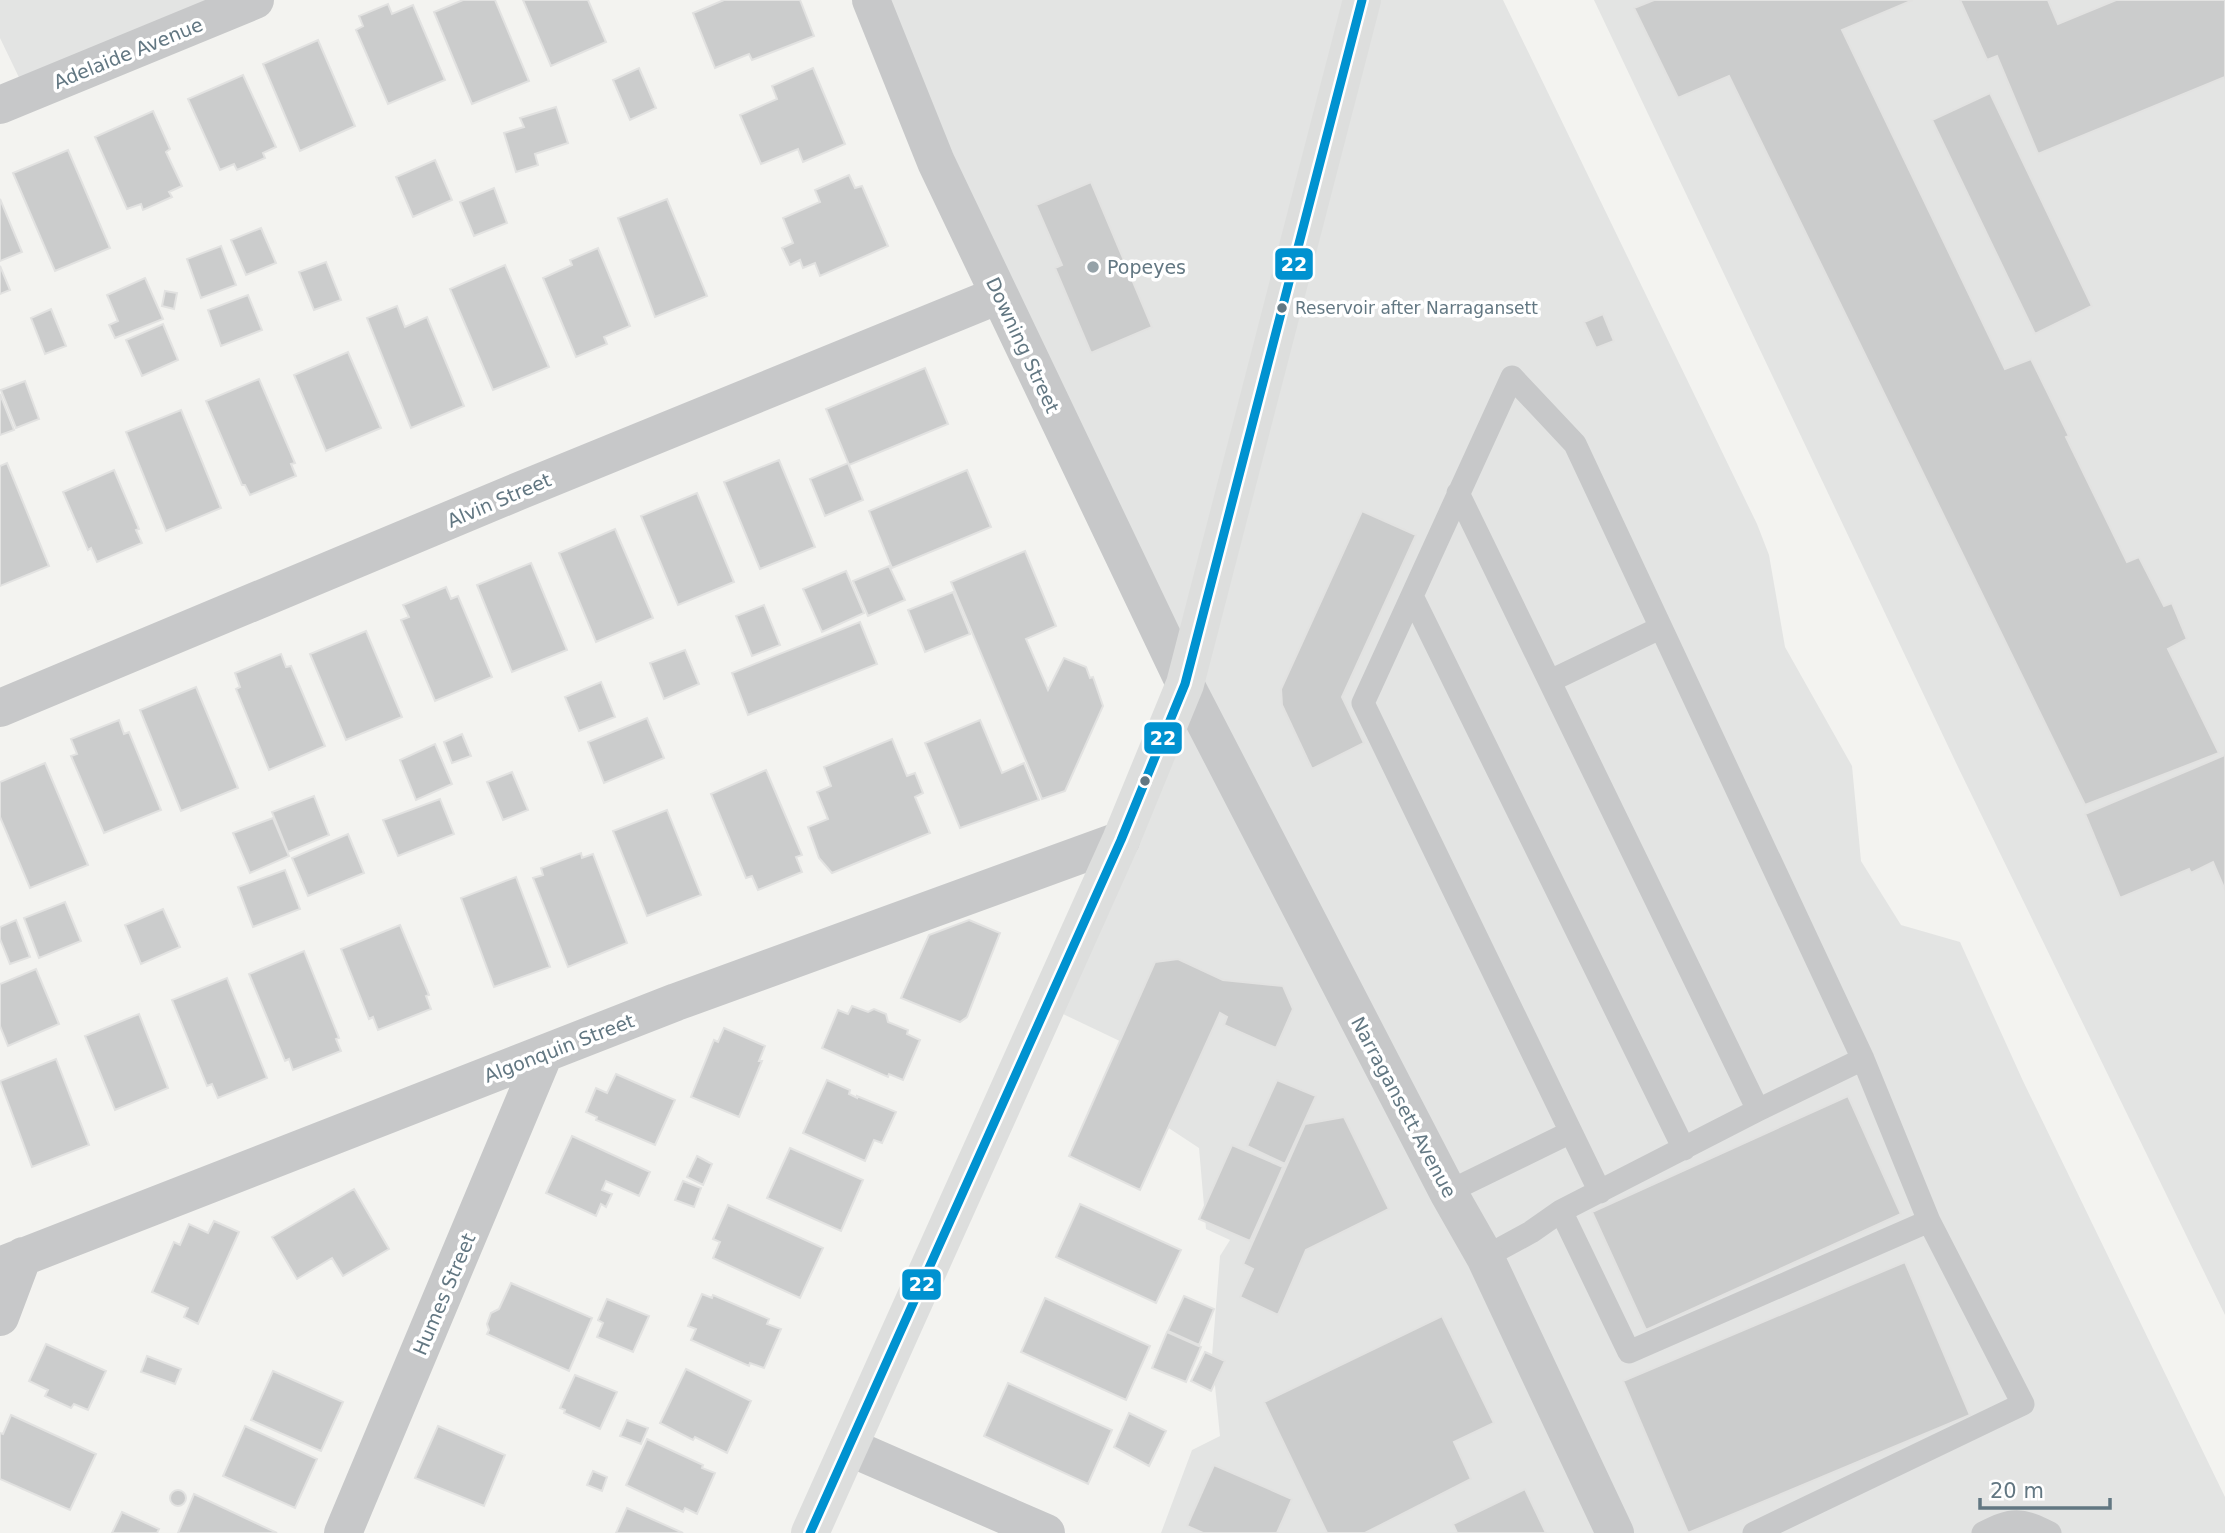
<svg xmlns="http://www.w3.org/2000/svg" width="2225" height="1533" viewBox="0 0 2225 1533" font-family="'DejaVu Sans',sans-serif">
  <rect width="100%" height="100%" fill="#f3f3f0"/>
  <path fill="#e3e4e3" d="M0,0h250l-224,92 -26,-54z
    M878,0h625l254,524 12,31 16,92 67,119 9,95 40,64 59,17 63,139 202,416v36h-1064l31,-83 28,-14 -8,-80 8,-100 10,-16 -24,-11 -7,-81 -44,-29 -8,-65 -84,-40 119,-310z
    M1594,0h631v1315l-267,-548z"/>
  <path fill="#cbcccc" stroke="#e2e2e1" stroke-width="2" d="M463,0h32l34,81 -57,23 -38,-92z
    M523,0h65l18,42 -55,24z
    M724,0h76l14,36 -62,24 -3,-6 -34,14 -22,-55z
    M1654,0h259l-71,30 163,339 26,-10 38,77 -3,1 61,125 12,-5 25,49 8,-3 15,36 -19,10 51,104 -134,52 -356,-729 -51,22 -44,-90z
    M1960,0h88l10,24 58,-24h109v77l-187,77 -41,-98 -10,4z
    M388,4l4,10 21,-9 32,75 -57,24 -32,-74 7,-4 -4,-10z
    M318,40l37,86 -55,25 -37,-87z
    M639,68l17,40 -26,12 -17,-40z
    M813,68l32,76 -42,18 -5,-13 -37,15 -21,-49 37,-16 -5,-13z
    M243,75l33,72 -13,6 2,5 -28,12 -3,-6 -14,6 -32,-71z
    M1990,93l102,213 -57,28 -103,-214z
    M556,107l12,36 -33,11 3,11 -22,7 -12,-39 20,-6 -4,-9z
    M153,111l17,38 -4,3 16,34 -13,6 3,5 -29,13 -2,-6 -14,5 -32,-72z
    M68,150l42,98 -55,23 -42,-98z
    M435,160l17,40 -39,17 -17,-40z
    M849,175l6,13 7,-2 26,60 -68,30 -5,-13 -12,5 -3,-8 -10,5 -8,-17 11,-5 -10,-25 37,-16 -5,-12z
    M1091,182l61,145 -61,26 -36,-85 7,-3 -26,-60z
    M494,188l13,35 -33,13 -14,-34z
    M0,199l22,53 -22,9z
    M667,199l40,97 -52,21 -37,-99z
    M261,228l15,35 -30,12 -15,-35z
    M221,246l15,39 -35,13 -14,-39z
    M598,248l32,78 -26,11 3,7 -31,13 -33,-79 29,-13 -2,-5z
    M326,262l15,38 -27,10 -15,-38z
    M505,265l44,102 -56,23 -43,-101z
    M0,266l10,24 -10,4z
    M145,278l18,41 -48,19 -6,-13 9,-4 -11,-26z
    M165,291l12,2 -3,16 -12,-3z
    M248,295l14,35 -41,16 -13,-36z
    M397,306l8,21 22,-10 37,89 -53,22 -44,-110z
    M51,309l15,37 -21,8 -14,-36z
    M1603,314l11,27 -18,7 -12,-26z
    M163,324l15,36 -36,16 -16,-36z
    M348,352l33,76 -55,23 -32,-76z
    M925,368l23,56 -99,41 -23,-56z
    M259,379l36,84 -4,1 5,12 -46,19 -5,-10h-3l-36,-84z
    M25,381l14,38 -23,9 -15,-38z
    M0,394l14,36 -14,5z
    M181,410l40,98 -55,23 -40,-99z
    M779,460l36,87 -55,22 -36,-87z
    M7,463l42,103 -49,20v-120z
    M848,463l15,37 -38,16 -15,-37z
    M114,470l25,59 -3,1 6,13 -45,19 -6,-14 -3,2 -25,-58z
    M967,470l24,57 -99,41 -23,-57z
    M697,493l37,89 -56,23 -37,-89z
    M1362,511l54,24 -74,162 22,46 -52,26 -30,-64 -1,-16z
    M615,529l38,89 -57,24 -37,-89z
    M1025,551l31,75 -30,13 22,51 16,-32 22,9 4,11 3,-1 10,29 -38,85 -23,8 -91,-217z
    M531,563l36,87 -55,22 -35,-87z
    M889,566l16,34 -37,16 -15,-35z
    M846,571l18,42 -42,19 -19,-43z
    M446,587l5,12 7,-3 34,81 -57,24 -34,-81 8,-3 -6,-12z
    M953,592l17,42 -45,18 -17,-42z
    M764,605l16,40 -28,11 -16,-40z
    M860,622l17,42 -129,51 -16,-42z
    M366,631l36,86 -56,23 -36,-86z
    M685,650l14,34 -35,15 -14,-36z
    M281,654l5,13 5,-1 34,80 -56,24 -33,-81 4,-2 -5,-14z
    M601,682l14,35 -36,14 -14,-34z
    M196,687l42,101 -57,23 -41,-101z
    M647,718l17,40 -60,25 -16,-41z
    M119,720l5,14 5,-2 32,78 -57,23 -33,-77 6,-2 -6,-15z
    M980,720l22,53 22,-10 15,37 -79,28 -35,-85z
    M462,734l9,22 -19,7 -8,-21z
    M892,739l15,37 8,-3 8,20 -8,4 15,36 -98,40 -13,-15 -11,-31 20,-8 -11,-27 14,-6 -7,-19z
    M435,744l17,40 -36,16 -16,-40z
    M2225,755v135l-12,-28 -22,11 -2,-4 -69,29 -35,-84z
    M45,763l43,102 -58,23 -30,-71v-35z
    M766,770l36,85 -6,2 6,15 -44,18 -6,-14 -6,2 -35,-84z
    M512,772l16,38 -25,10 -16,-38z
    M314,796l15,39 -41,17 -16,-40z
    M440,799l14,35 -56,22 -15,-36z
    M667,810l34,85 -54,21 -34,-85z
    M273,818l16,38 -39,17 -17,-40z
    M348,834l16,39 -56,23 -16,-38z
    M581,853l1,5 11,-4 34,89 -59,24 -35,-89 10,-3 -2,-7z
    M285,870l15,39 -47,18 -15,-40z
    M516,877l34,90 -56,20 -33,-89z
    M65,902l16,39 -42,17 -15,-40z
    M163,909l17,38 -39,17 -16,-39z
    M16,920l14,37 -20,7 -10,-25v-12z
    M969,920l31,13 -33,84 -7,5 -59,-24 28,-63z
    M400,925l29,70 -3,1 5,13 -53,21 -5,-13 -4,2 -28,-70z
    M304,951l35,87 -3,1 5,12 -48,19 -4,-11 -4,2 -36,-87z
    M1178,959l45,21 60,6 10,23 -17,39 -52,-23 3,-8 -7,-4 -80,177 -71,-34 86,-194z
    M36,969l23,55 -51,22 -8,-20v-42z
    M227,978l40,100 -49,20 -6,-14 -5,2 -35,-86z
    M852,1006l16,6 6,-3 12,5 2,8 20,8 -1,4 13,6 -17,40 -14,-6 -1,3 -66,-29 16,-38 10,4z
    M139,1014l29,74 -53,22 -30,-74z
    M724,1028l41,18 -6,15h3l-23,56 -48,-20 23,-57 4,2z
    M56,1059l33,86 -57,22 -32,-86z
    M616,1074l59,26 -20,45 -59,-25 1,-3 -11,-5 10,-24 11,5z
    M827,1080l23,10 -1,4 8,4v-2l39,16 -14,31 -8,-3 -9,21 -62,-28z
    M1277,1080l39,16 -31,68 -38,-18z
    M1848,1096l53,118 -255,116 -54,-118z
    M1344,1117l45,92 -83,41 -28,65 -38,-18 13,-28 -10,-5 62,-140z
    M572,1136l78,36 -11,24 -33,-15 -4,9 10,4 -6,13 -5,-3 -5,12 -50,-23z
    M1232,1145l51,22 -33,74 -51,-22z
    M790,1148l73,32 -22,51 -74,-33z
    M697,1156l15,8 -9,21 -16,-8z
    M683,1181l18,7 -7,19 -19,-7z
    M354,1189l35,60 -46,27 -11,-18 -35,21 -25,-42z
    M1080,1204l101,46 -25,53 -100,-46z
    M728,1205l95,43 -23,50 -87,-40 7,-16 -7,-3z
    M214,1221l25,11 -41,92 -14,-7 4,-9 -36,-16 22,-50 6,3 9,-21 19,9z
    M1905,1262l65,153 -282,118 -65,-152z
    M511,1283l81,35 -23,53 -82,-37 2,-4 -2,-6 4,-11 8,-4z
    M702,1294l10,4 1,-3 56,24 -2,5 14,5 -17,39 -14,-5 -1,3 -58,-26 5,-11 -8,-3z
    M1184,1296l30,13 -15,36 -31,-14z
    M1045,1298l105,48 -24,54 -105,-48z
    M607,1299l42,17 -16,36 -36,-15 6,-14 -5,-3z
    M1442,1316l52,107 -40,19 17,37 -106,54h-38l-63,-131z
    M1167,1332l34,15 -15,35 -34,-14z
    M46,1344l60,27 -18,39 -14,-6 -3,4 -26,-12 3,-6 -19,-9z
    M1205,1352l20,9 -14,30 -20,-10z
    M147,1356l34,13 -6,15 -34,-12z
    M686,1369l65,32 -24,52 -32,-16 -2,3 -33,-17z
    M273,1371l70,31 -22,49 -70,-31z
    M575,1375l42,17 -17,37 -36,-16 1,-3 -5,-2z
    M1008,1383l104,47 -24,54 -104,-48z
    M1129,1413l37,18 -17,35 -35,-19z
    M11,1415l85,39 -26,56 -70,-31v-46l3,1z
    M627,1420l21,8 -7,16 -21,-8z
    M245,1426l72,33 -22,49 -72,-32z
    M438,1426l67,29 -21,51 -69,-28z
    M647,1439l56,26 -1,3 13,5 -18,41 -12,-6 -2,4 -57,-27z
    M1214,1465l78,34 -15,34h-74l-16,-7z
    M593,1471l14,6 -5,14 -15,-6z
    M1525,1489l21,44h-89l-4,-9z
    M170 1498a8 8 0 1 1 16 0a8 8 0 1 1-16 0Z
    M194,1494l83,39h-99z
    M627,1508l56,25h-67z
    M122,1512l37,17 -2,4h-45z"/>
  <g fill="none" stroke-linecap="round" stroke-linejoin="round">
    <path stroke="#c7c8c9" stroke-width="23" d="M1458,493l300,617
      M1412,596l272,553
      M1550,681l110,-53
      M1448,1192l123,-60
      M1600,1192l-237,-489 149,-326 63,67 288,615
      M1485,1257l46,-25 30,-21
      M1754,1533l269,-129 -94,-183 -66,-162 -105,51 -197,101 68,141 300,-131
      M1983,1533c29,-15 38,-15 67,0"/>
    <path stroke="#c7c8c9" stroke-width="38" d="M871,0l65,162 249,522
      M0,105l255,-105
      M0,708l519,-217 480,-196
      M0,1266l676,-264 445,-162
      M0,1317l23,-61
      M849,1447l197,86
      M343,1533l201,-479"/>
    <path stroke="#c7c8c9" stroke-width="38" d="M1185,684l263,508 37,65 130,276"/>
    <path stroke="#dddedd" stroke-width="38" d="M810,1533l311,-693 64,-156 177,-684"/>
    <g stroke="#fff" stroke-width="14">
      <path id="bus-1" d="M810,1533l311,-693 64,-156 177,-684"/>
    </g>
    <use href="#bus-1" stroke="#0092d0" stroke-width="9"/>
  </g>
  <circle fill="#95a2a8" stroke="#fff" stroke-width="2.5" cx="1093" cy="267" r="7"/>
  <g fill="#627782" stroke="#fff" stroke-width="2.5">
    <circle cx="1282" cy="308" r="6"/>
    <circle cx="1145" cy="781" r="6"/>
  </g>
  <g text-anchor="middle" dominant-baseline="central" stroke-width="7" stroke-linejoin="round" paint-order="stroke">
    <g font-size="17" fill="#627782" stroke="#fff" text-anchor="start">
      <text x="1295" y="308">Reservoir after Narragansett</text>
    </g>
    <g font-size="19" fill="#627782" stroke="#fff">
      <text transform="translate(128 53) rotate(-22)">Adelaide Avenue</text>
      <text transform="translate(1023 345) rotate(65)">Downing Street</text>
      <text transform="translate(499 500) rotate(-23)">Alvin Street</text>
      <text transform="translate(559 1048) rotate(-21)">Algonquin Street</text>
      <text transform="translate(1404 1107) rotate(62)">Narragansett Avenue</text>
      <text transform="translate(444 1294) rotate(-67)">Humes Street</text>
    </g>
    <g font-size="19" fill="#627782" stroke="#fff" text-anchor="start">
      <text x="1107" y="267">Popeyes</text>
    </g>
  </g>
  <g stroke="#fff" stroke-width="2.5">
    <rect x="1274" y="247" width="40" height="34" rx="7" fill="#0092d0"/>
    <rect x="1143" y="721" width="40" height="34" rx="7" fill="#0092d0"/>
    <rect x="901" y="1268" width="41" height="33" rx="7" fill="#0092d0"/>
  </g>
  <g font-size="19" text-anchor="middle" font-weight="bold" fill="#fff">
    <text x="1294" y="271">22</text>
    <text x="1163" y="745">22</text>
    <text x="922" y="1291">22</text>
  </g>
  <path d="M1980 1498v10h130v-10" fill="none" stroke="#627782" stroke-width="3.5"/>
  <text x="1990" y="1498" font-size="21" fill="#627782" stroke="#ffffff" stroke-width="5" paint-order="stroke">20 m</text>
</svg>
